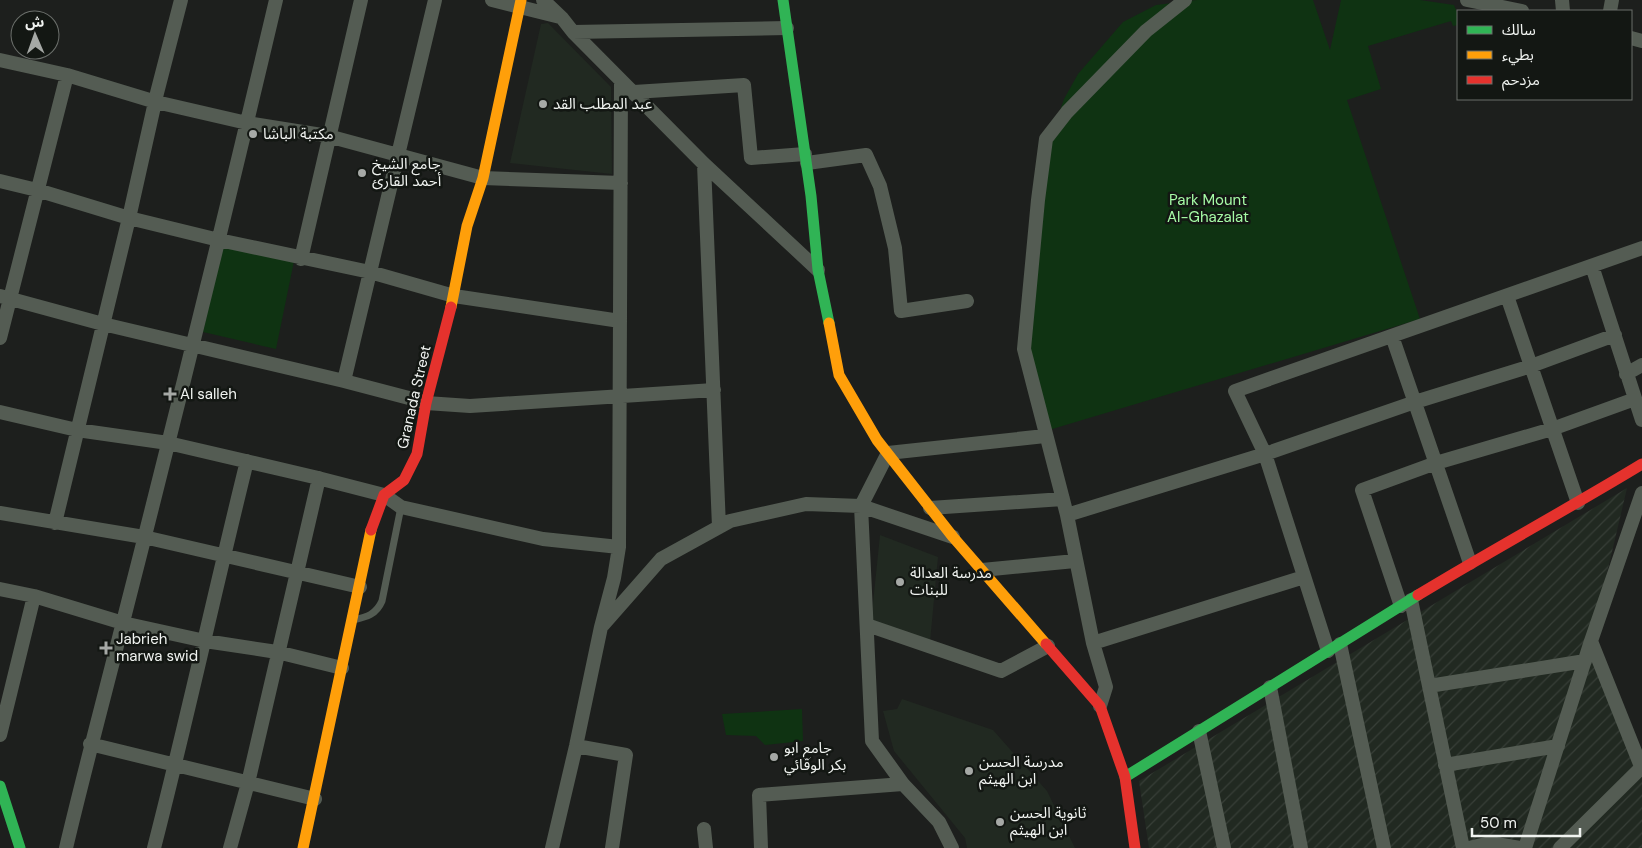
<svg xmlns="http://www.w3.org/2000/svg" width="1642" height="848" viewBox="0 0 1642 848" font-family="'DM Sans','Noto Sans Arabic',sans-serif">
  <defs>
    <pattern id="industrial-furrows" width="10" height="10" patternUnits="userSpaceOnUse" patternTransform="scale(1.25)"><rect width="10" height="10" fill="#212921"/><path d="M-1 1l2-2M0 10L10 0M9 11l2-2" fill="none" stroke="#373e37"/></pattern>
  </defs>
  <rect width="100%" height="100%" fill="#1d1f1d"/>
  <path fill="#212921" d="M548,23l63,64 1,87 -102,-11 31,-139z
    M880,535l58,22 -8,85 -59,-19z
    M902,699l91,31 54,61 28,57h-108l-2,-10 -71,-87 -11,-40 14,-2z"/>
  <path fill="url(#industrial-furrows)" d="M1627,488l-36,153 51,128v79h-493l-10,-67z"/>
  <path fill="#0f3312" d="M1197,0h116l17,50 11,-50h79l34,5 4,10v10l-5,1 -2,-5 -83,25 13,43 -34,11 73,219 -371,111 -21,-80 17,-197 19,-54 14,-25 45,-52 33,-17z
    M222,245l72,16 -18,88 -73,-17z
    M802,709l1,32 -38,4 -9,-9 -30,-1 -4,-21z"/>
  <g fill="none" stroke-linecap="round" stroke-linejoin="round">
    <path stroke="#545c53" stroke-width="7" d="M353,620c13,-3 23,-5 29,-19l19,-94"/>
    <path stroke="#545c53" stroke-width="14" d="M492,0l68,17
      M543,0l19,18 11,14 131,132 114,106
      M1467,0l55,11
      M1562,0l1,11
      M1610,11l2,-11
      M573,32l214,-4
      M1631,38l11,3
      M0,60l67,15 89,27 91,21 81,13 155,42 138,5
      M634,92l110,-7 7,73 54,-4
      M807,163l59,-8 14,31 15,62 6,63 66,-10
      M704,164l15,363
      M0,181l37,9 92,28 90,22 151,32 84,24 166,25
      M301,259l60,-259
      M1592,266l50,154
      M0,296l103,28 241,57 84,22
      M1507,296l71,207
      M1392,336l78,227
      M0,338l67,-263
      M1626,374l16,-9
      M344,381l91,-381
      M426,403l44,3 244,-16
      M0,412l77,18 91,13 146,34 70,18 17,12 142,32 76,8
      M930,508l133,-9
      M0,513l144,24 216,50
      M1067,515l198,-61 150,-52 116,-36 84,-31
      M55,523l74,-305 28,-125 24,-93
      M982,570l93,-9
      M0,589l34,7 89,27 82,18 72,11 65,16
      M1411,600l52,248
      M1401,606l-39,-116 74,-27 116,-34 83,-30
      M603,625l58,-66 69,-38 76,-17 55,2 92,31
      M867,625l134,46 47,-25
      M1591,641l51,128
      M1093,643l211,-66
      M1340,644l44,204
      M1328,651l-63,-197 -30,-63 407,-143
      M1429,686l156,-25
      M1270,687l31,161
      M1100,706l6,-19 -13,-44 -26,-128 -43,-166 14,-149 8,-61 21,-27 79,-81 39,-31
      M1199,731l25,117
      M0,735l34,-139
      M90,744l225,55
      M576,746l50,9 -14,93
      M1445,765l113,-19
      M704,829l2,19
      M66,848c18,-76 38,-150 57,-226 53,-207 104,-414 153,-622
      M154,848c33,-128 61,-258 93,-387
      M230,848l18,-65 71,-305
      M552,848l24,-102 25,-119 13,-49 5,-31 2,-466
      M761,848l-2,-53 144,-11
      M952,848l-13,-26 -36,-38 -31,-43 -11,-235 27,-53 157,-17
      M1469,848l21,-5 30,5
      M1525,848l66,-207 51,-148
      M1560,848l82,-81"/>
    <path stroke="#30b455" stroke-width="11" d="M783,0l28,196 7,74 11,53
      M1125,777l293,-182
      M0,786l20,62"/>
    <path stroke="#ff9f0a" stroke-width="11" d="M451,307l16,-81 16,-48 38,-178
      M829,323l10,52 38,65 76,97 93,107
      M303,848l68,-318"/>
    <path stroke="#e5322d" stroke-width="11" d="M371,530l13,-35 20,-15 13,-26 9,-51 25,-96
      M1418,595c74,-45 150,-86 224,-131
      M1046,644l54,62 25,71 10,71"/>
  </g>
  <g fill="#a6a9a6" stroke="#131713" stroke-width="2">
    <circle cx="543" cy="104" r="5"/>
    <circle cx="253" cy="134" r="5"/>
    <circle cx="362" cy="173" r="5"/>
    <path d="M167.5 386.5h5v5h5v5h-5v5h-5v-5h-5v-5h5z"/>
    <circle cx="900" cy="582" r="5"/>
    <path d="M103.5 640.5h5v5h5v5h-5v5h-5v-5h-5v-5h5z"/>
    <circle cx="774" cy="757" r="5"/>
    <circle cx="969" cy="771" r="5"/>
    <circle cx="1000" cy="822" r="5"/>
  </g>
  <g text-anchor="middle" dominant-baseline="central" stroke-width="5" stroke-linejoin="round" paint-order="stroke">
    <g font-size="15" fill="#f0f3f0" stroke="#131713" text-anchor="start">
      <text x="553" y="104">عبد المطلب القد</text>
      <text x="263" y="134">مكتبة الباشا</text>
      <text x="372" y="164">جامع الشيخ<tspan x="372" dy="17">أحمد القارئ</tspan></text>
      <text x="180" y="394">Al salleh</text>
      <text x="910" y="573">مدرسة العدالة<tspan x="910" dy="17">للبنات</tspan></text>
      <text x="116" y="639">Jabrieh<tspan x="116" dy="17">marwa swid</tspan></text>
      <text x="784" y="748">جامع ابو<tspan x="784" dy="17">بكر الوقائي</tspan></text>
      <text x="979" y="762">مدرسة الحسن<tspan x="979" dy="17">ابن الهيثم</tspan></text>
      <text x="1010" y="813">ثانوية الحسن<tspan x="1010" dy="17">ابن الهيثم</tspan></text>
    </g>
    <g font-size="15" fill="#a6fba6" stroke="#131713">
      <text x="1208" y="200">Park Mount<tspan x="1208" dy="17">Al-Ghazalat</tspan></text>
    </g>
    <g font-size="15" fill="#f0f3f0" stroke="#131713">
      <text transform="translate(414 397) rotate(-77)">Granada Street</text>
    </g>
  </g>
  <rect x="1457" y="10" width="175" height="90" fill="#131713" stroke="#6b6f6b"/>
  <rect x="1467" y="26" width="25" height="8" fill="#30b455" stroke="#6b6f6b"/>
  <text x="1502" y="35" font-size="15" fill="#f0f3f0">سالك</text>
  <rect x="1467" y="51" width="25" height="8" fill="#ff9f0a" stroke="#6b6f6b"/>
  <text x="1502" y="60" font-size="15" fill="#f0f3f0">بطيء</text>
  <rect x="1467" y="76" width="25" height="8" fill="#e5322d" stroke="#6b6f6b"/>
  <text x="1502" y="85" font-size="15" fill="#f0f3f0">مزدحم</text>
  <g transform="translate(35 35) rotate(358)"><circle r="24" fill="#131713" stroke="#6b6f6b"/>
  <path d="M0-4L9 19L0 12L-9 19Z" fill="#a6a9a6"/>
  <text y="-8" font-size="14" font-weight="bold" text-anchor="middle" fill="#f0f3f0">ش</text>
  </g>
  <path d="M1472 828v8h108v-8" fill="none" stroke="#f0f3f0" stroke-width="2.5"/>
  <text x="1480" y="828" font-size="15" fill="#f0f3f0" stroke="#131713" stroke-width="4" paint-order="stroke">50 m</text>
</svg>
